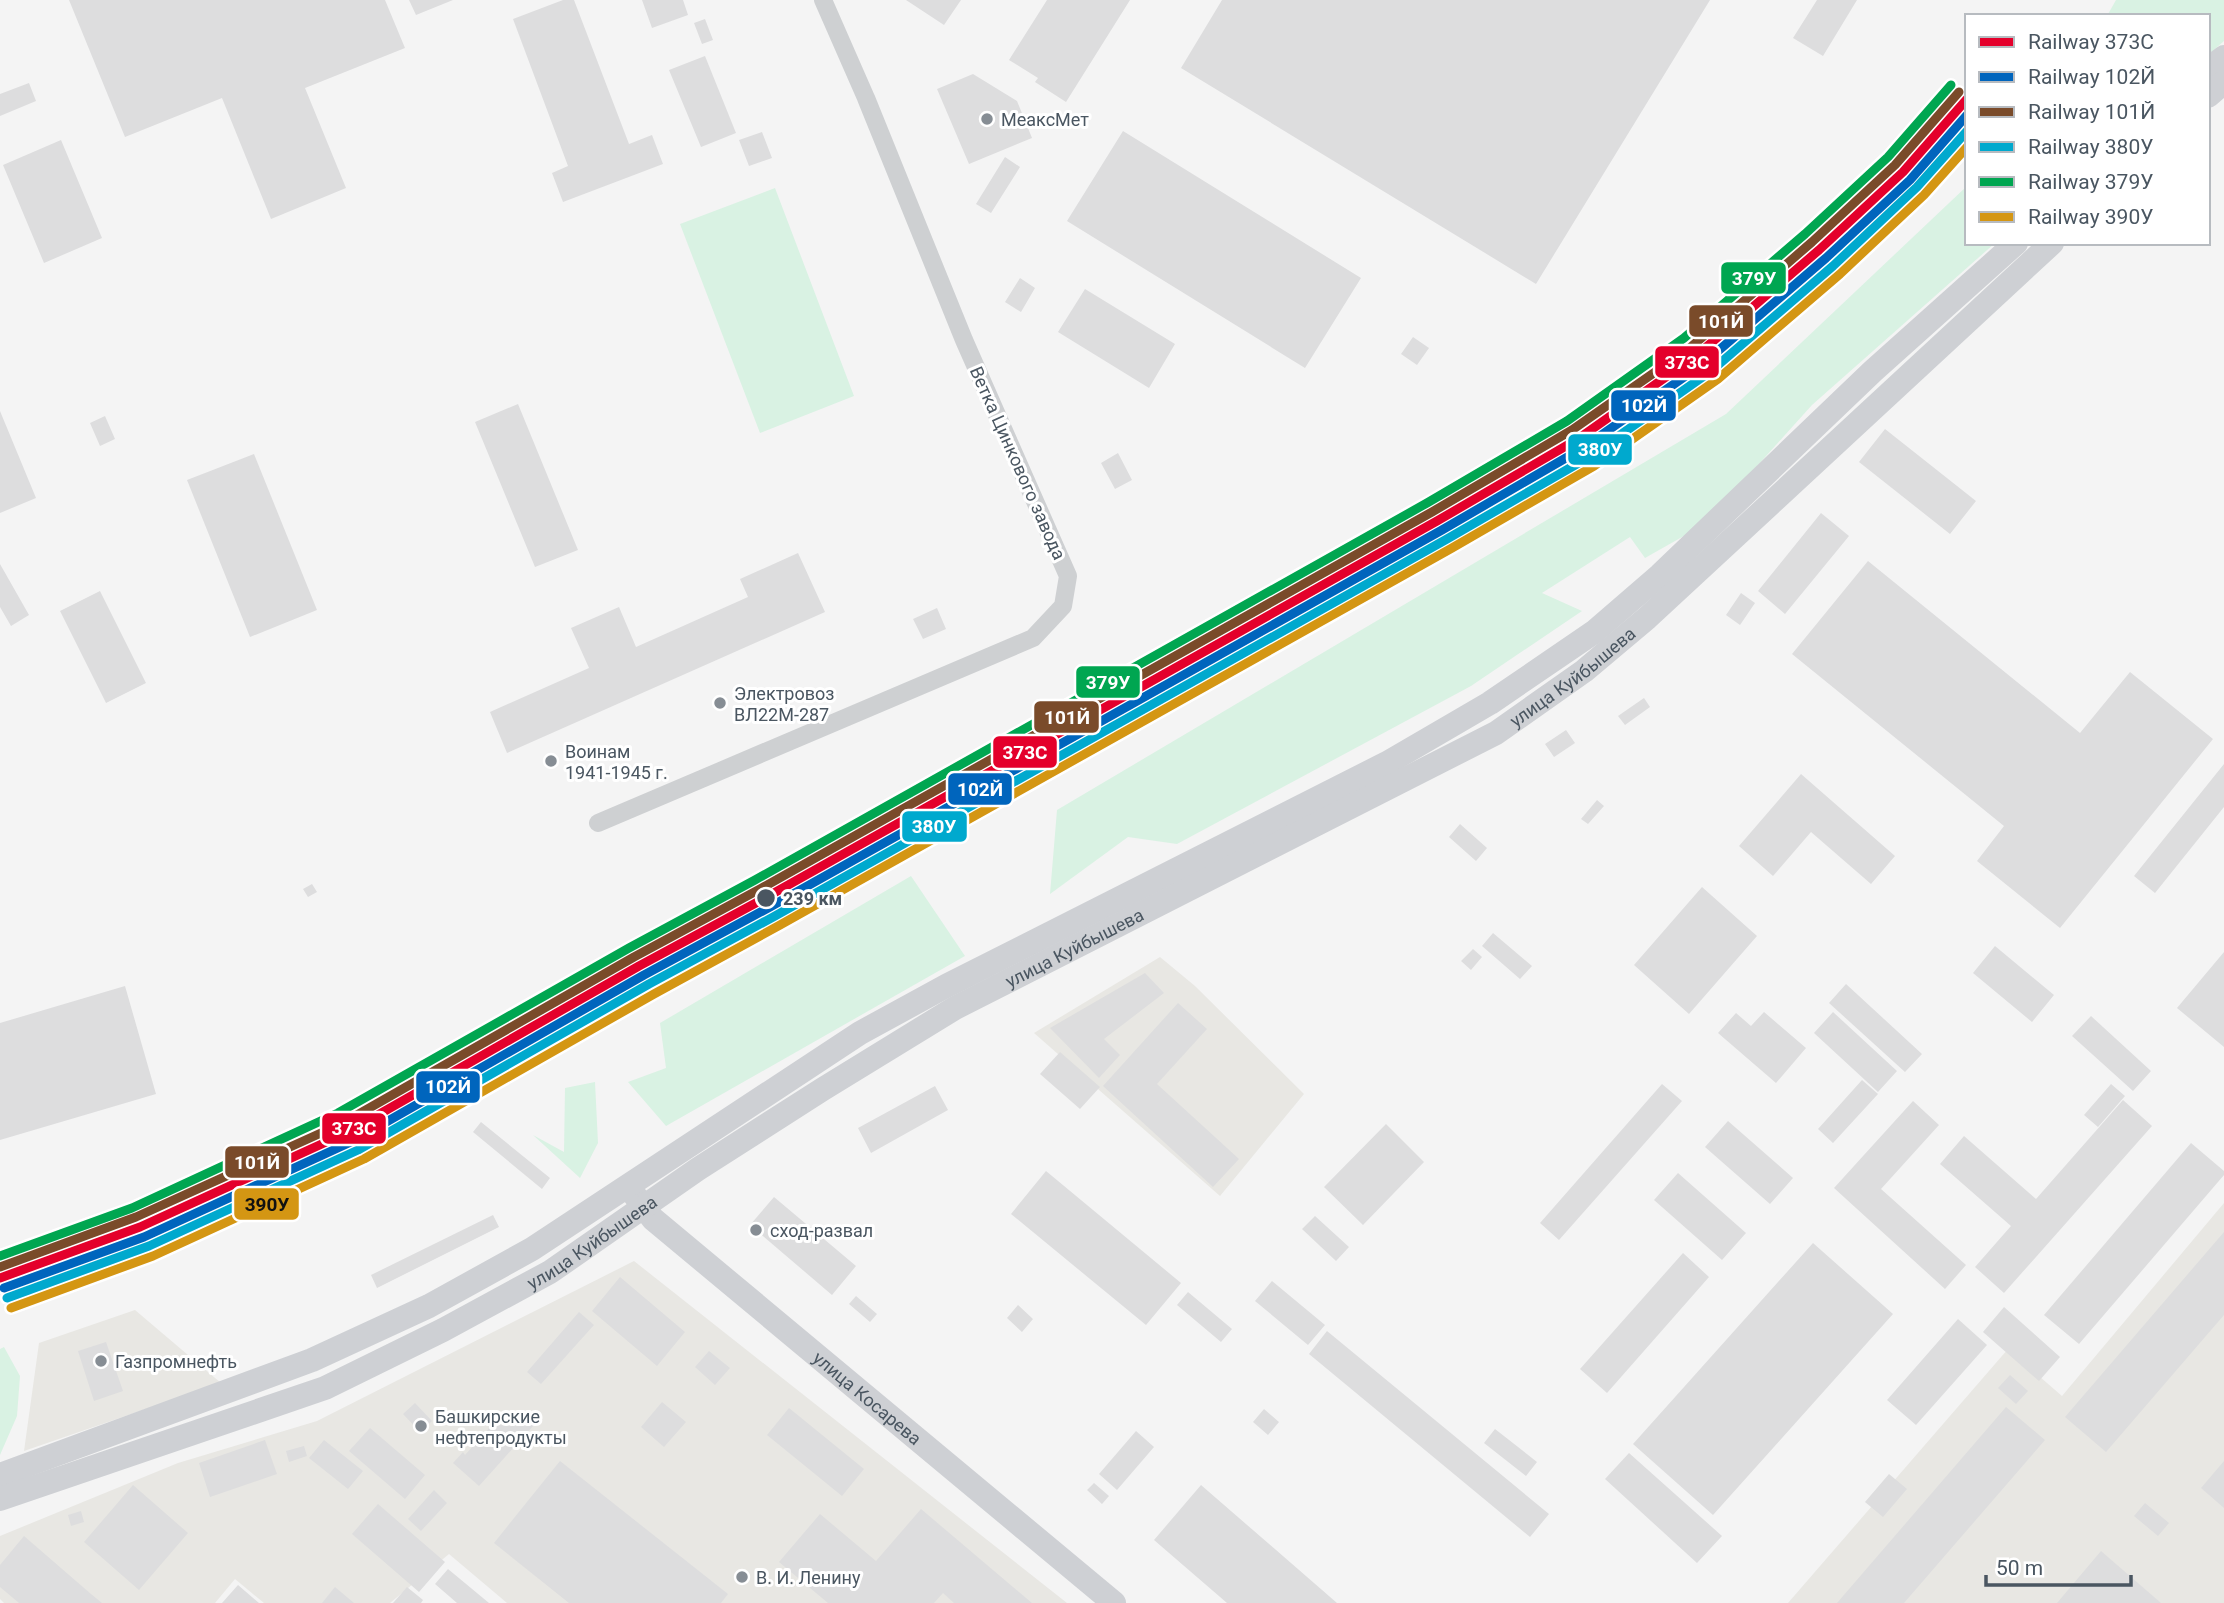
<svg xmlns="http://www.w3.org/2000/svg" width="2224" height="1603" viewBox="0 0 2224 1603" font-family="Roboto,sans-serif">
  <rect width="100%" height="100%" fill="#f4f4f4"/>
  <path fill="#e8e7e3" d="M1160,957l35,29 109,108 -84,102 -186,-163z
    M2224,1203v400h-436l220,-254 54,47z
    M634,1261l433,342h-560l-58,-49 -59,49h-126l-29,-24 -20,24h-211l-4,-4v-63l178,-73 139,-42z
    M135,1310l86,73 -197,68 15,-108z"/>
  <path fill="#d9f2e3" d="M2116,0h108v41l-16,14v-39h-101z
    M1967,186v57h28l-183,162 -107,119 -60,34 -15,-21 -88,56 40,18 -111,75 -294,158 -49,-7 -78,57 7,-84 669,-396z
    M775,188l79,208 -94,37 -80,-209z
    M911,876l54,80 -299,170 -38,-44 38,-14 -6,-45z
    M595,1082l3,61 -18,35 -47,-43 31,17 1,-64z
    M4,1347l16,29 -3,40 -17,39v-106z"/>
  <path fill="#ddddde" d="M69,0h316l20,48 -100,40 41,100 -75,31 -49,-121 -97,39z
    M409,0h44l-37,15z
    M563,0h11l55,144 23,-9 11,29 -100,38 -11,-29 16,-7 -55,-147z
    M642,0h41l5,15 -36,13z
    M906,0h55l-17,25z
    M1047,0h83l-64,102 -31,-20 3,-4 -29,-18z
    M1222,0h488l-174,284 -355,-216z
    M1817,0h40l-34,56 -30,-18z
    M705,19l8,21 -11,4 -8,-21z
    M705,56l31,77 -35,14 -32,-77z
    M973,74l44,27 15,37 -63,26 -32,-75z
    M29,83l7,18 -36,15v-22z
    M1123,131l238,147 -56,90 -238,-147z
    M762,132l10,26 -23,8 -10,-26z
    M61,140l41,98 -58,25 -41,-98z
    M1005,157l15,10 -29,46 -15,-9z
    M1020,278l15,10 -14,24 -16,-10z
    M1085,289l90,55 -26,44 -91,-56z
    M1413,337l16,11 -12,17 -16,-11z
    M518,404l60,146 -43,17 -60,-145z
    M0,411l36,87 -36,15z
    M105,416l10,23 -15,7 -10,-23z
    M1885,429l91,72 -26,33 -91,-72z
    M1118,453l14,27 -17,9 -14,-26z
    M254,454l63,156 -67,27 -63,-157z
    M1821,513l28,23 -64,78 -27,-23z
    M798,553l27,59 -318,141 -17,-41 99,-44 -18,-40 48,-21 17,40 112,-50 -8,-18z
    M1868,561l212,172 50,-61 83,67 -153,189 -83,-67 27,-35 -212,-172z
    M0,564l29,51 -18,11 -11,-19z
    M100,591l46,92 -40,20 -46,-92z
    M1741,593l14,10 -15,22 -14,-10z
    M937,608l9,21 -23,10 -10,-20z
    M1644,698l6,9 -25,18 -7,-9z
    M1566,730l9,13 -21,14 -9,-13z
    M2224,764v43l-69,86 -21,-17z
    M1801,774l94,82 -24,28 -60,-52 -38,44 -34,-30z
    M1597,800l7,6 -16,18 -7,-5z
    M1460,824l27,24 -11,13 -27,-24z
    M312,884l5,8 -9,5 -5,-8z
    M1702,887l55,49 -68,78 -55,-49z
    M1493,933l39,33 -12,13 -38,-33z
    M698,942l4,7 -50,27 -4,-7z
    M1995,946l59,49 -22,27 -59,-49z
    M1473,949l9,8 -11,13 -10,-9z
    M2224,952v95l-47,-39z
    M1145,973l19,20 -60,46 16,16 -21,23 -49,-50z
    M1846,984l76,70 -17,18 -76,-69z
    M125,986l31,108 -156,46v-117z
    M1178,1003l29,26 -50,55 82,75 -26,28 -110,-101z
    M1764,1012l42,36 -30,35 -58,-50 18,-20 15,13z
    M1833,1012l64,59 -19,21 -64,-59z
    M2091,1016l60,55 -18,20 -61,-55z
    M1060,1052l40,35 -20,22 -40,-35z
    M1862,1080l16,14 -45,49 -15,-14z
    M1662,1084l20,17 -123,139 -19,-17z
    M2111,1084l14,12 -27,31 -14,-12z
    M935,1086l13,24 -77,43 -13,-25z
    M2123,1100l29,26 -148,167 -29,-26 36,-41 -71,-62 24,-28 72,63z
    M1913,1101l26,24 -58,64 85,76 -21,24 -111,-101z
    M1728,1121l65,57 -23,26 -65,-57z
    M481,1122l69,56 -8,11 -69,-57z
    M1386,1124l38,38 -61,63 -39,-38z
    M2191,1143l33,28v4l-145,169 -35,-29z
    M1046,1171l135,112 -35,42 -135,-111z
    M1678,1173l68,60 -24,27 -68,-60z
    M774,1197l82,69 -24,29 -82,-70z
    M493,1215l6,12 -122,61 -6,-13z
    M1315,1216l34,31 -13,14 -34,-32z
    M2224,1232v83l-118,137 -41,-35z
    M1813,1243l80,71 -180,201 -80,-71z
    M1683,1253l26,24 -102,116 -27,-24z
    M620,1277l65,55 -28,34 -65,-55z
    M1272,1281l53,44 -17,20 -53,-44z
    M1188,1292l44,37 -11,13 -44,-37z
    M856,1296l21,18 -7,8 -21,-18z
    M1018,1305l15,14 -11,13 -15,-14z
    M2004,1307l56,50 -21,24 -56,-49z
    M579,1312l15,13 -53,59 -14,-12z
    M1958,1319l29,26 -71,80 -29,-25z
    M1327,1331l222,183 -19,23 -221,-183z
    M106,1342l17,49 -29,10 -16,-50z
    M709,1351l21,17 -15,17 -20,-18z
    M2010,1375l18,16 -12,13 -18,-16z
    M662,1402l24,20 -22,25 -23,-20z
    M415,1403l17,18 -12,11 -17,-18z
    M2006,1407l39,33 -141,163h-67z
    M789,1408l75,61 -22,27 -75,-61z
    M1264,1409l15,13 -11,13 -15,-13z
    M518,1410l16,15 -55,61 -26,-23 10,-11 2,3 35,-39 7,6z
    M370,1428l55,47 -20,24 -56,-48z
    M1495,1429l42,33 -11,14 -42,-33z
    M1136,1431l18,16 -37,43 -18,-16z
    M265,1440l12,34 -67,23 -11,-34z
    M324,1440l39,31 -15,18 -39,-31z
    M304,1446l3,10 -18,6 -3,-11z
    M1629,1453l93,83 -25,27 -92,-84z
    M560,1461l168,133 -7,9h-152l-75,-60z
    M2224,1461v47l-23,-20z
    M1889,1474l18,15 -24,28 -18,-15z
    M1094,1483l15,13 -7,8 -15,-14z
    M133,1485l55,48 -49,57 -55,-48z
    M1201,1485l136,118h-110l-73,-63z
    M434,1490l13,13 -26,28 -13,-12z
    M2145,1503l24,20 -11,13 -24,-20z
    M378,1504l67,58 -26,30 -67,-58z
    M921,1509l111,94h-78l-11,-10 -9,10h-106l-49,-41 41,-48 56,47z
    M81,1511l3,11 -13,4 -3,-11z
    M24,1536l67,58 11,9h-83l-19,-16v-22z
    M2101,1551l60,52h-104z
    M448,1569l41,34h-32l-22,-19z
    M238,1585l21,18h-37z
    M335,1587l19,16h-32z
    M407,1587l16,13 -2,3h-28z"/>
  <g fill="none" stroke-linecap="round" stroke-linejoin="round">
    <path stroke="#ced0d2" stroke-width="18" d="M598,823l435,-185 30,-32 5,-30 -104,-236 -98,-242 -43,-98"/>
    <g stroke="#ced0d4" stroke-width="24">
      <path d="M2208,69l16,-12"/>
      <path d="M2208,96l16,-14"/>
      <path id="s1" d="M633,1193l20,26 461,384"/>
      <path d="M0,1475l312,-115 117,-54 103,-57 328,-216 86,-47 441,-223 103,-60 104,-71 66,-57 213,-204 143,-128"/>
      <path id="s2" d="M0,1499l325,-111 118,-58 107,-58 148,-103 125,-80 132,-81 541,-275 88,-62 63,-53 405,-375"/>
    </g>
    <g stroke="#fff" stroke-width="14">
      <path id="rail-1" d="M0,1278l140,-51 208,-95 291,-166 126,-68 672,-377 141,-82 119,-84 122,-105 84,-78 64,-73"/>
    </g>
    <g stroke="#fff" stroke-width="14">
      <path id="rail-2" d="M4,1288l140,-51 209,-96 291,-166 126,-68 672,-377 141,-82 121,-85 122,-105 84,-78 57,-65"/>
    </g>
    <g stroke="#fff" stroke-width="14">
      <path id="rail-3" d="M0,1267l136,-50 207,-94 291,-166 126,-68 672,-377 140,-82 119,-83 121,-105 83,-77 64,-73"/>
    </g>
    <g stroke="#fff" stroke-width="14">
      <path id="rail-4" d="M7,1298l142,-52 209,-96 291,-166 126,-68 672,-377 142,-82 122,-86 122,-105 84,-79 50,-56"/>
    </g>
    <g stroke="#fff" stroke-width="14">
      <path id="rail-5" d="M0,1256l132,-48 206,-95 291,-165 126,-68 672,-377 140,-82 117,-83 121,-104 83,-77 63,-72"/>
    </g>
    <g stroke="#fff" stroke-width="14">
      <path id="rail-6" d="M11,1308l142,-52 211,-97 290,-165 126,-69 672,-377 142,-82 124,-87 122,-105 84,-79 43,-48"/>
    </g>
    <use href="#rail-1" stroke="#e4002b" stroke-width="9"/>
    <use href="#rail-2" stroke="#0065bd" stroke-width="9"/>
    <use href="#rail-3" stroke="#7a4b2a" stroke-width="9"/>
    <use href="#rail-4" stroke="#00a9ce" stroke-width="9"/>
    <use href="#rail-5" stroke="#00a651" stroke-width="9"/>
    <use href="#rail-6" stroke="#d49613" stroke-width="9"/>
  </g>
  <g fill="#868d94" stroke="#fff" stroke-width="2.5">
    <circle cx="987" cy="119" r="7"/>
    <circle cx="720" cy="703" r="7"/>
    <circle cx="551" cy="761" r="7"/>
    <circle cx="756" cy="1230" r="7"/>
    <circle cx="101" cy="1361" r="7"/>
    <circle cx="421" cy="1426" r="7"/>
    <circle cx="742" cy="1577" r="7"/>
  </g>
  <circle fill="#4a5661" stroke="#fff" stroke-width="2.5" cx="766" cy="898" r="10"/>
  <g text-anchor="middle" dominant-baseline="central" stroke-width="6" stroke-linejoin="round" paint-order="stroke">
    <g font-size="18" fill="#4a5661" stroke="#fff" text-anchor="start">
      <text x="1001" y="119">МеаксМет</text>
      <text x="734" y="693">Электровоз<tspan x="734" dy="21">ВЛ22М-287</tspan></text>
      <text x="565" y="751">Воинам<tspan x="565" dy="21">1941-1945 г.</tspan></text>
      <text x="770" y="1230">сход-развал</text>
      <text x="115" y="1361">Газпромнефть</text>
      <text x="435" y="1416">Башкирские<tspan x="435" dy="21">нефтепродукты</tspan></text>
      <text x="756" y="1577">В. И. Ленину</text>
    </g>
    <g font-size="18" fill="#4a5661" stroke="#fff">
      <text transform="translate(1018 463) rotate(66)">Ветка Цинкового завода</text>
      <text stroke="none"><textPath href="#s2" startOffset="1782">улица Куйбышева</textPath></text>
      <text stroke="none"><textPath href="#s2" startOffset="1214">улица Куйбышева</textPath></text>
      <text stroke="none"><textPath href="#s2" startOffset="648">улица Куйбышева</textPath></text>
      <text stroke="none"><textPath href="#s1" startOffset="312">улица Косарева</textPath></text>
    </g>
    <g font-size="18" font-weight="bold" fill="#4a5661" stroke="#fff" text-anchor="start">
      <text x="783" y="898">239 км</text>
    </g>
  </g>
  <g stroke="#fff" stroke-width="2.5">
    <rect x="1720" y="261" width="67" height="34" rx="7" fill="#00a651"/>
    <rect x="1688" y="304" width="66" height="34" rx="7" fill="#7a4b2a"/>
    <rect x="1654" y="345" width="66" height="34" rx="7" fill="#e4002b"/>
    <rect x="1610" y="389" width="67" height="33" rx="7" fill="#0065bd"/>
    <rect x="1567" y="433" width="66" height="33" rx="7" fill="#00a9ce"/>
    <rect x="1075" y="665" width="66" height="34" rx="7" fill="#00a651"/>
    <rect x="1033" y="700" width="67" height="34" rx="7" fill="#7a4b2a"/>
    <rect x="992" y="735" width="66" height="34" rx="7" fill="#e4002b"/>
    <rect x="947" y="772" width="66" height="34" rx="7" fill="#0065bd"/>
    <rect x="901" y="810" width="67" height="33" rx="7" fill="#00a9ce"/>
    <rect x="415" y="1070" width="66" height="34" rx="7" fill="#0065bd"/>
    <rect x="321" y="1112" width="66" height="33" rx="7" fill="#e4002b"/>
    <rect x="224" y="1145" width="66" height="34" rx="7" fill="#7a4b2a"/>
    <rect x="233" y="1187" width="67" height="34" rx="7" fill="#d49613"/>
  </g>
  <g font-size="19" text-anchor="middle" font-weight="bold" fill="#fff">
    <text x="1754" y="285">379У</text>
    <text x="1721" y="328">101Й</text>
    <text x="1687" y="369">373C</text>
    <text x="1644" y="412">102Й</text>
    <text x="1600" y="456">380У</text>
    <text x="1108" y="689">379У</text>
    <text x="1067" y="724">101Й</text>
    <text x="1025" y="759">373C</text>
    <text x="980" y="796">102Й</text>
    <text x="934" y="833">380У</text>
    <text x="448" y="1093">102Й</text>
    <text x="354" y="1135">373C</text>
    <text x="257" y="1169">101Й</text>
  </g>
  <g font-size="19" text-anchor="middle" font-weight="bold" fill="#111">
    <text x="267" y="1211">390У</text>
  </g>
  <rect x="1965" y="14" width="245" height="231" fill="#ffffff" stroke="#b7bbc0" stroke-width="2"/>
  <rect x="1979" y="37" width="35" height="10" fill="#e4002b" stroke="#b7bbc0" stroke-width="2"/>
  <text x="2028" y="49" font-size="21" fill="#4a5661">Railway 373C</text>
  <rect x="1979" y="72" width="35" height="10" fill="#0065bd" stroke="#b7bbc0" stroke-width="2"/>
  <text x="2028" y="84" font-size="21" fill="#4a5661">Railway 102Й</text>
  <rect x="1979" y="107" width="35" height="10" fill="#7a4b2a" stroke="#b7bbc0" stroke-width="2"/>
  <text x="2028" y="119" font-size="21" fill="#4a5661">Railway 101Й</text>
  <rect x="1979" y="142" width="35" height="10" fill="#00a9ce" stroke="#b7bbc0" stroke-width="2"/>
  <text x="2028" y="154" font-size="21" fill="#4a5661">Railway 380У</text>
  <rect x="1979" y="177" width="35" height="10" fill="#00a651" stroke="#b7bbc0" stroke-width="2"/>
  <text x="2028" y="189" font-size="21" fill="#4a5661">Railway 379У</text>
  <rect x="1979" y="212" width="35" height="10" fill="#d49613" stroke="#b7bbc0" stroke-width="2"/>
  <text x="2028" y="224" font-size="21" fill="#4a5661">Railway 390У</text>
  <path d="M1986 1575v10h145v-10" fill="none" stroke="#4a5661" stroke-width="3.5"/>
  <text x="1996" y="1575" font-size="21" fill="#4a5661" stroke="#ffffff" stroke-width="5" paint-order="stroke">50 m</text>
</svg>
